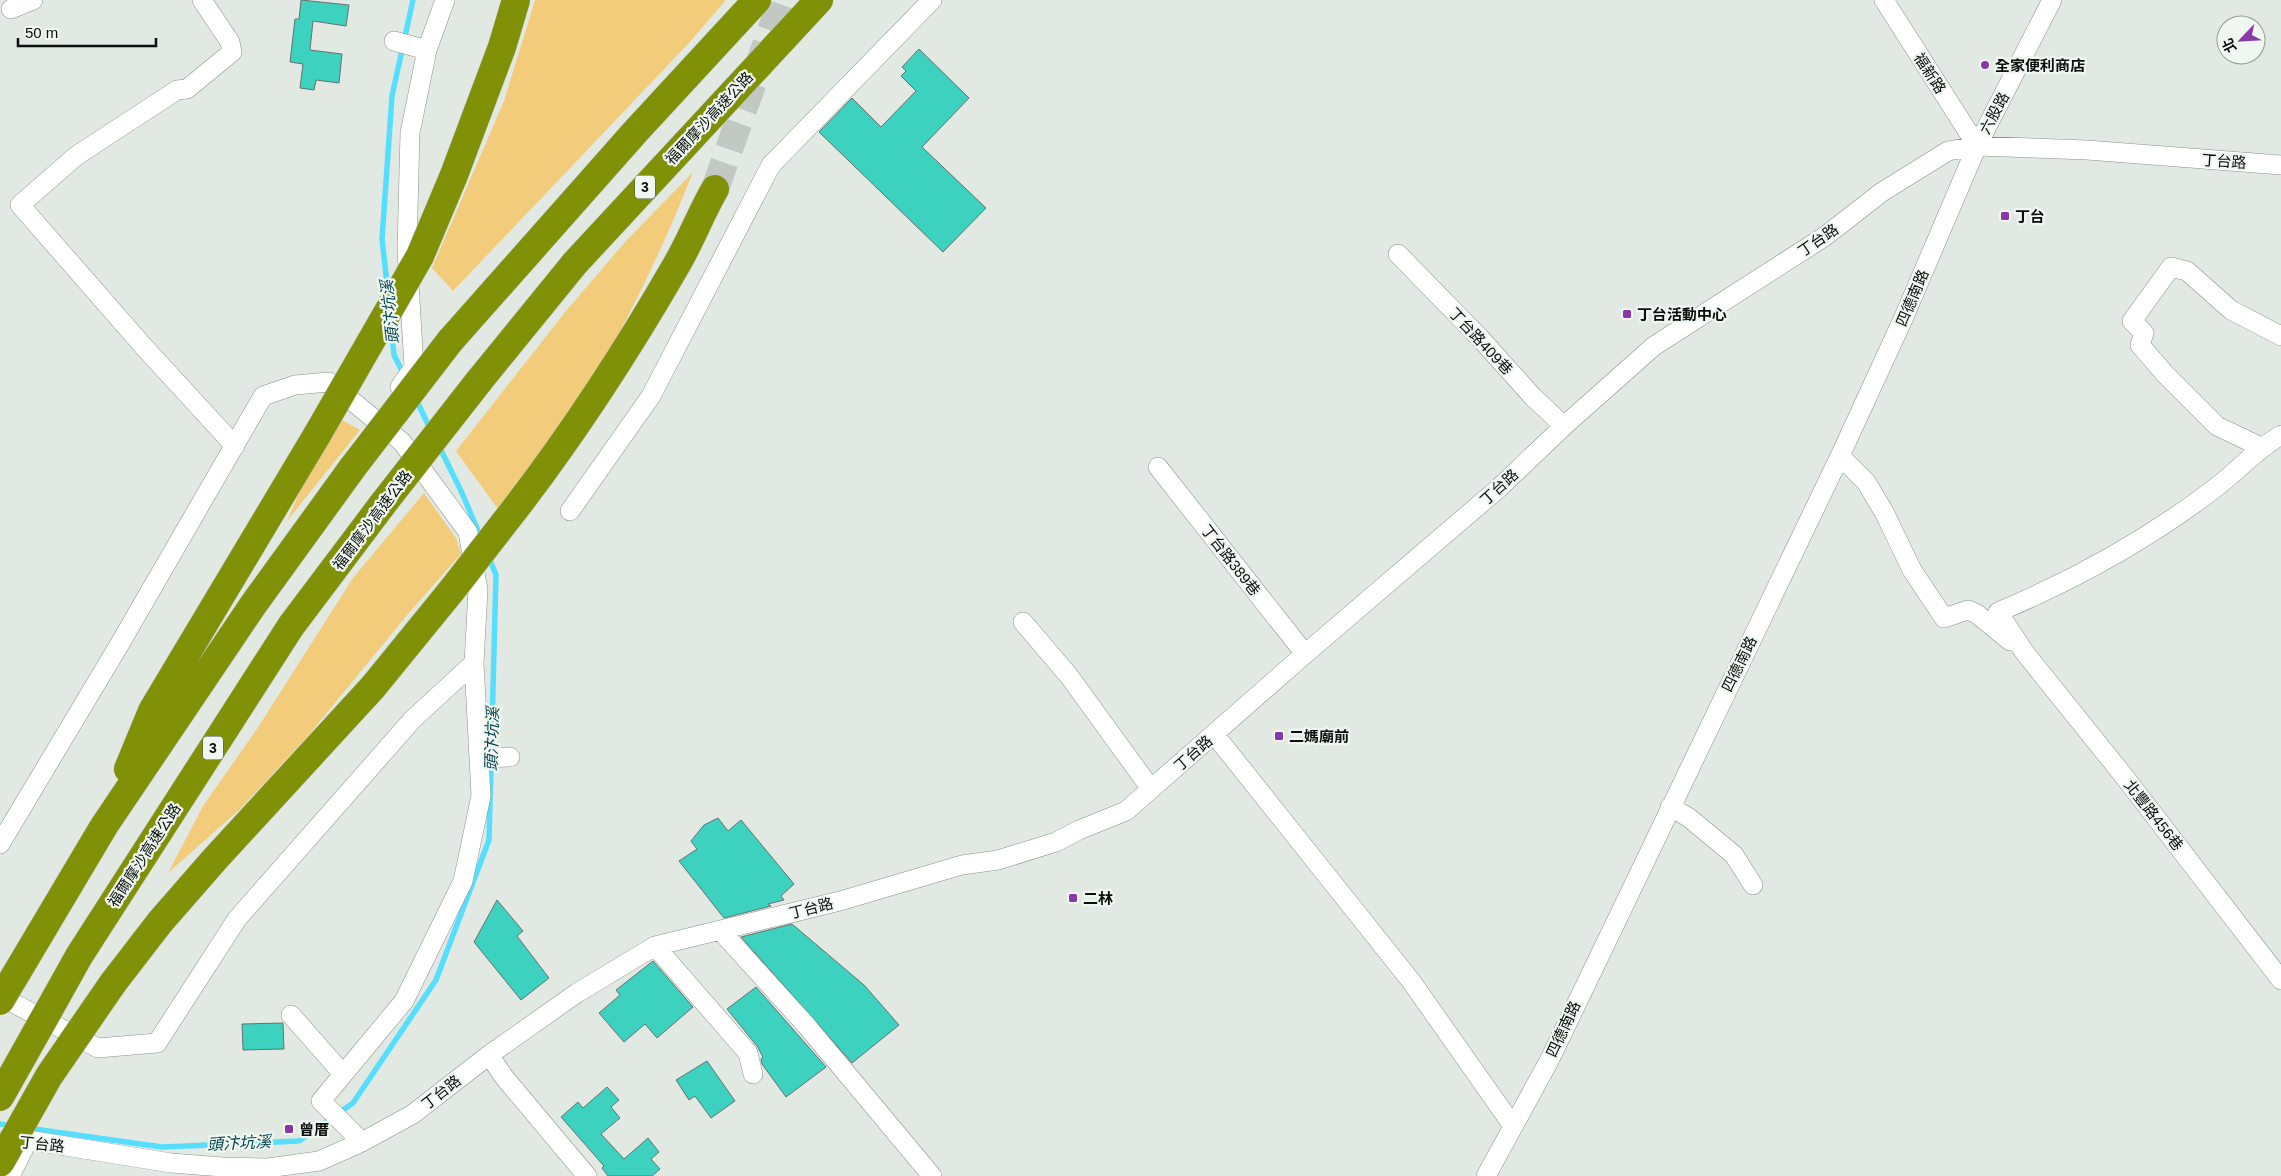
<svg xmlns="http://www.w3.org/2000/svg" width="2281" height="1176" viewBox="0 0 2281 1176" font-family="Helvetica,'Noto Sans TC',sans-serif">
  <rect width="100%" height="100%" fill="#e2e9e3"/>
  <path fill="#f2cc7b" d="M535,0h191l-37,43 -236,248 -21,-23 72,-167z
    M693,172c-35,89 -75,170 -127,250 -19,31 -46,59 -68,87l-42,-58 110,-140 59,-69z
    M342,420l18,10 -73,91 16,-37z
    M424,493l32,45 5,16 -53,60 -101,123 -68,73 -71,63 35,-67 54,-77 96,-151z"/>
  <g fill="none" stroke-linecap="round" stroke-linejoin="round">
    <path stroke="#55defe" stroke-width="5.5" d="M388,292l-6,-53 10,-143 21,-96
      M391,326l3,29 10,20
      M416,399l15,32
      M439,446l23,47 20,47
      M0,1124l13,2
      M27,1128l135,19 137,-6 54,-38 83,-123 53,-140 7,-265 -8,-20"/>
  </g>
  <path fill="#3dd1bf" stroke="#687170" d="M301,0l48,5 -3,21 -33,-5 -3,29 32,4 -3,29 -23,-3 -2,10 -14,-2 3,-24 -13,-2 5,-43h4z
    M919,49l50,49 -47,49 64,61 -43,44 -124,-120 33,-34 29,29 35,-36 -15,-15 5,-5 -4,-4z
    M718,818l10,13 13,-11 53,64 -13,12 3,4 -16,4 3,2 -47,12 -45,-57 18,-12 -6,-8 13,-16z
    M497,900l26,31 -6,5 32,42 -28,22 -47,-58z
    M792,924l72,61 35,40 -47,38 -111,-126z
    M653,961l40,46 -36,31 -12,-14 -21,18 -25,-29 21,-18 -4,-5z
    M756,987l70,80 -40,30 -24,-33 -1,-5 2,-2 -6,-11 -30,-37z
    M283,1023l1,26 -41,1 -1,-26z
    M707,1061l28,40 -24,17 -16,-22 -6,4 -13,-20z
    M607,1087l12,13 -8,7 9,11 -19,16 23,25 24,-21 11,14 -8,7 9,10 -8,7h-44l-6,-8 2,-2 -43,-49 17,-15 5,6z"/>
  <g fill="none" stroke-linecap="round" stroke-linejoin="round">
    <path stroke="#c2c8c3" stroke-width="28" stroke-dasharray="28 14" stroke-linecap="butt" d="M715,189l67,-189"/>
    <g stroke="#8a918b" stroke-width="20">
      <path id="minor" d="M202,0l28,42 2,10 -45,37 -10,1 -101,66 -56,49 124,142 91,99
        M1884,0l93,146
        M11,9l22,-9
        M394,41l33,9
        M1398,254l82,84 53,59 31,29
        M400,387l14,-20 -7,-118 3,-116 17,-83 18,-50
        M2281,435c-27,16 -46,39 -71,57 -64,48 -138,89 -212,120l27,41 98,122 158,205
        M2261,447l-44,-21 -52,-52 -25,-29 4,-12 -12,-12 39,-54 16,4 44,39 50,26
        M1840,456l26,26 18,30 28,58 32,48 24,-8 9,4 33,27
        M1158,467l147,187
        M570,511l81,-115 120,-231 161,-165
        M1023,622l46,54 82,113
        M1214,734l197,247 102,145
        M479,758l31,-1
        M1670,807l18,10 46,38 19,30
        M0,844l118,-197 145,-251 32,-11 34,-3 73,60 66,90 10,58 -4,73 7,133 -18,85 -59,120 -83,100 41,41
        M720,930l86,95 126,151
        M655,946l93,107 5,21
        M0,996l98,52 59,-5 80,-124 176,-200 61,-56
        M291,1015l52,59
        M489,1055l15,22 83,99
        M4,1141l24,-1 143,23 52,4 45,1 51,-7 43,-19 51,-28 76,-59 88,-62 78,-47 185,-45 122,-36 36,-5 58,-18 23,-12 47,-19 179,-157 194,-166 65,-62 90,-80 170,-109 58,-45 66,-41 29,-5 110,4 194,15
        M10,1176l18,-36
        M1486,1176l63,-115 291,-605 64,-139 73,-171 75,-146"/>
    </g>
    <g stroke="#c4c5c5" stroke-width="29">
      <path id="highway" d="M450,341l186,-210 121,-131
        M479,381l96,-118 244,-263
        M515,509c60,-78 113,-160 162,-245 14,-24 24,-51 38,-75
        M128,769l24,-58 165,-276
        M13,979l91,-153 149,-221 100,-138
        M113,983l47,-61 55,-63 158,-172 79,-97
        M55,999l24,-43 212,-330 91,-121"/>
    </g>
    <use href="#minor" stroke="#fff" stroke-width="19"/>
    <use href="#highway" stroke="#809108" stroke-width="28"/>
    <g stroke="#c4c5c5" stroke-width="29" stroke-linecap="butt">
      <path id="highway-bridge" d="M317,435l103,-179 34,-81 48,-128 14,-47
        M353,467l97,-126
        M382,505l97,-124
        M452,590l63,-81
        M0,1001l13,-22
        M0,1097l55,-98
        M0,1163l49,-87 64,-93"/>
    </g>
    <use href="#highway-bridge" stroke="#809108" stroke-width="28"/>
  </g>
  <g fill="#8838a8" stroke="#eff7f0" stroke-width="2">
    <circle cx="1985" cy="65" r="5"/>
    <rect x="2000" y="211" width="10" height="10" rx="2.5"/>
    <rect x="1622" y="309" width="10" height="10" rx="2.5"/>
    <rect x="1274" y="731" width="10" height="10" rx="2.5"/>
    <rect x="1068" y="893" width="10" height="10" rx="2.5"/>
    <rect x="284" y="1124" width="10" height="10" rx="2.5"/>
  </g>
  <g text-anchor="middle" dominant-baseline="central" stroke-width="4.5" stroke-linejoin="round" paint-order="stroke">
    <g fill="#eff7f0" stroke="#4f5450" stroke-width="1">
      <rect x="635" y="175.5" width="20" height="23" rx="4"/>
      <rect x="203" y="736.5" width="20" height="23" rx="4"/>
    </g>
    <g font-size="14" font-weight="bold" fill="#0b0e0c">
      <text x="645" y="187">3</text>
      <text x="213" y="748">3</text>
    </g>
    <g font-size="15" font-weight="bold" fill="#0b0e0c" stroke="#eff7f0" text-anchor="start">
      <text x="1995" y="65">全家便利商店</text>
      <text x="2015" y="216">丁台</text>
      <text x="1637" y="314">丁台活動中心</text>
      <text x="1289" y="736">二媽廟前</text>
      <text x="1083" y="898">二林</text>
      <text x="299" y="1129">曾厝</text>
    </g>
    <g font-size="15" fill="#0b0e0c" stroke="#eff7f0">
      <text transform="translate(1930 73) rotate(57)">福新路</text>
      <text transform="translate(1994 113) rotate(-62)">六股路</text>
      <text transform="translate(709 118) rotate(-47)">福爾摩沙高速公路</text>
      <text transform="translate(2224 161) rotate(4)">丁台路</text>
      <text transform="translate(1818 240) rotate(-34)">丁台路</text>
      <text transform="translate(1912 298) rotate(-67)">四德南路</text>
      <text transform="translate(1481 341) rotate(47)">丁台路409巷</text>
      <text transform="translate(1499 487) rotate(-42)">丁台路</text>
      <text transform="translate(372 520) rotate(-53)">福爾摩沙高速公路</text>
      <text transform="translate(1231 560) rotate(52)">丁台路389巷</text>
      <text transform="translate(1739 664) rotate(-64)">四德南路</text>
      <text transform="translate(1193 753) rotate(-41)">丁台路</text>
      <text transform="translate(2154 815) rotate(52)">北豐路456巷</text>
      <text transform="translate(144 855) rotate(-57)">福爾摩沙高速公路</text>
      <text transform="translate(811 908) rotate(-14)">丁台路</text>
      <text transform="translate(1563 1029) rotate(-65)">四德南路</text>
      <text transform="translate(441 1092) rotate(-38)">丁台路</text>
      <text transform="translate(42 1144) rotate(6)">丁台路</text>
    </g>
    <g font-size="16" font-style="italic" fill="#064552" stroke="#eff7f0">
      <text transform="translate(390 312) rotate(-96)">頭汴坑溪</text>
      <text transform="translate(492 739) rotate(-88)">頭汴坑溪</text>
      <text transform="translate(239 1143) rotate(-3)">頭汴坑溪</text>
    </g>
  </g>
  <g transform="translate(2241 40) rotate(245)"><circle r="24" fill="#eff7f0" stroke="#949a95"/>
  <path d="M0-4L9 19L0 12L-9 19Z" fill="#8838a8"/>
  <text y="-8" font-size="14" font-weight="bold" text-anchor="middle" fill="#0b0e0c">北</text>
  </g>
  <path d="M18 38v8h138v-8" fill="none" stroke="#0b0e0c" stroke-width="2.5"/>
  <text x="25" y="38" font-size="15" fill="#0b0e0c" stroke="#eff7f0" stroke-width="4" paint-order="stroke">50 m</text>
</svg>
